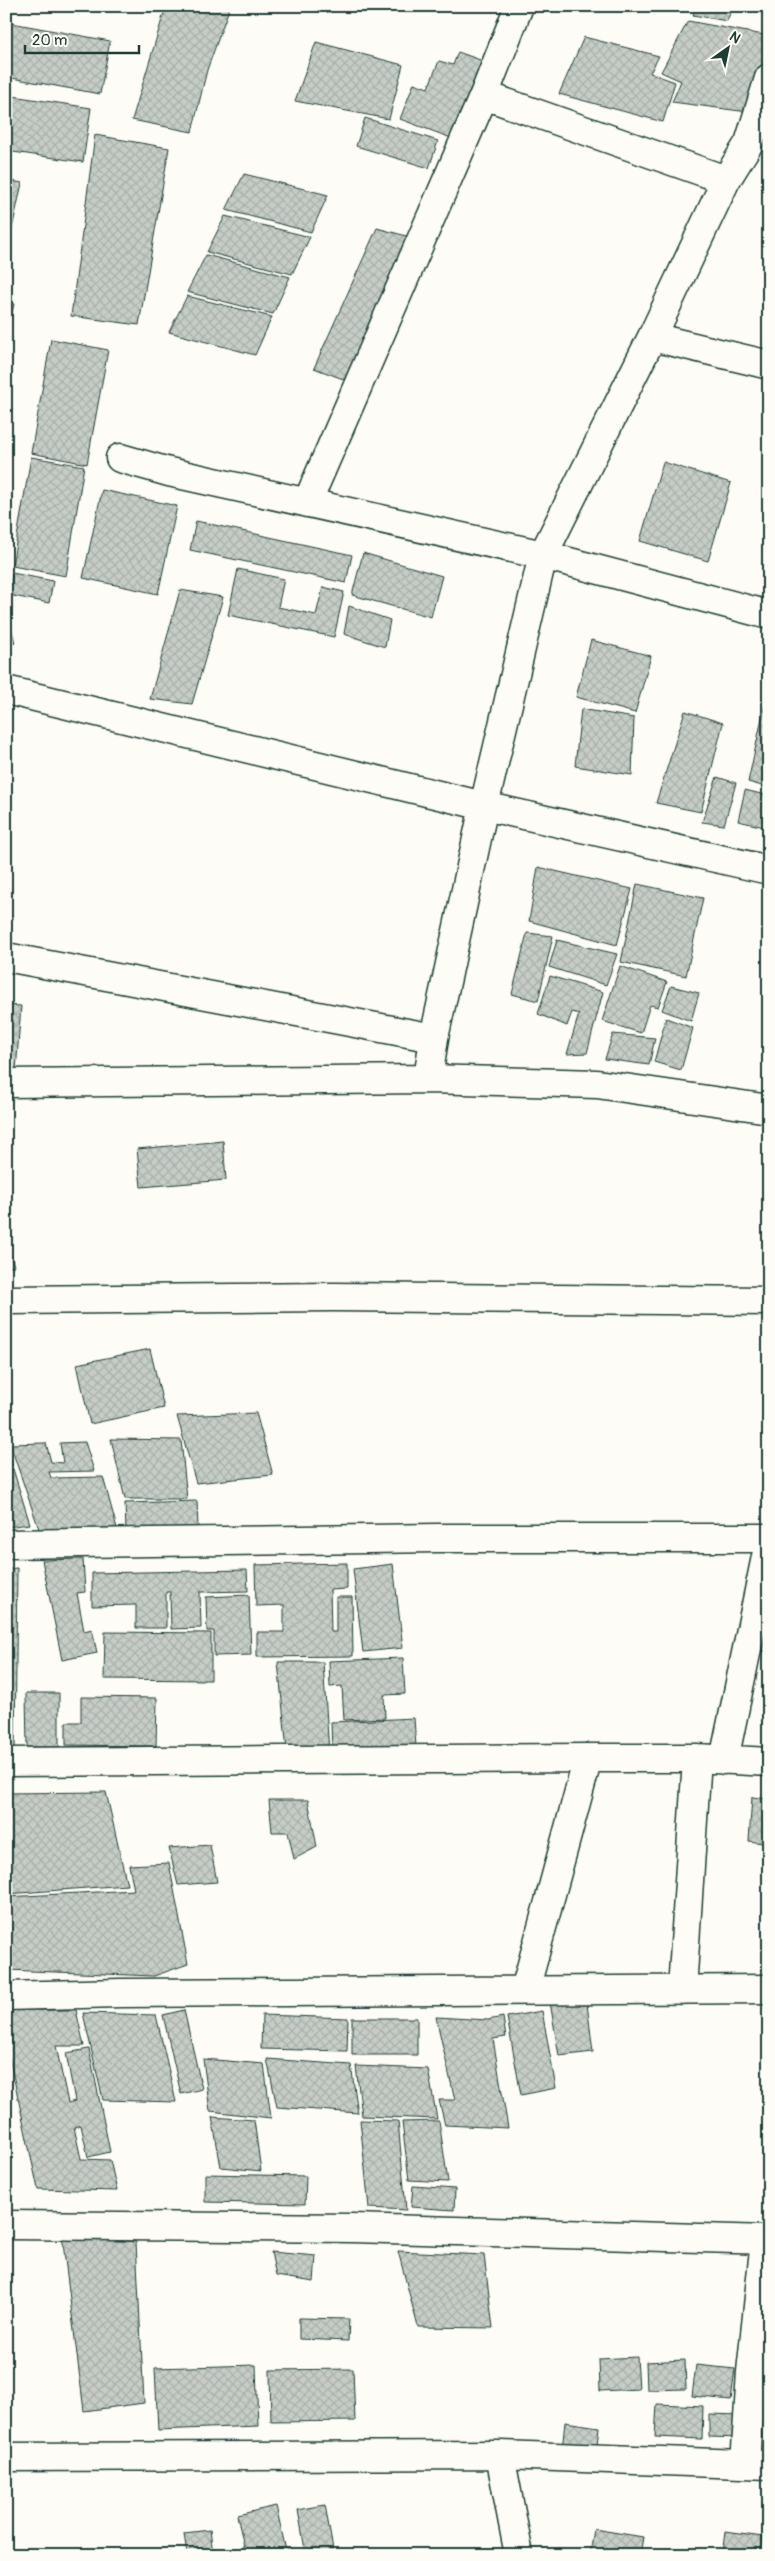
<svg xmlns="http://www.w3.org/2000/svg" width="775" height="2561" viewBox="0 0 775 2561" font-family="Pangolin,sans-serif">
  <defs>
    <pattern id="building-cross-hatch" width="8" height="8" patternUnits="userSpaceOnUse" patternTransform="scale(1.25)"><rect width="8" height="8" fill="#c6cdc7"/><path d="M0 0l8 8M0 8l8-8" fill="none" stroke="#aab1ac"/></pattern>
  </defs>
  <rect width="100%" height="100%" fill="#fdfcf7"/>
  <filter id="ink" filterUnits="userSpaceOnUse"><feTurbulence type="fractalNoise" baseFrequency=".02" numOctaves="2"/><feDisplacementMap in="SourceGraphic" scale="10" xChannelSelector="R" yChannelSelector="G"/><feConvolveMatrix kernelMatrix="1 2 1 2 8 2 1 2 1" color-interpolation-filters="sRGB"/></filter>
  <g filter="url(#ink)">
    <path fill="url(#building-cross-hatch)" stroke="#1f3d34" d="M166,6h52l11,3 -22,61 -15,62 -60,-12z
      M696,6h37l-6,15 -34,-6z
      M688,21l81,15v15l-21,61 -76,-10 9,-21 -20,-9z
      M6,22l104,19 -10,53 -94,-17z
      M584,37l75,19 -9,17 25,9 -12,40 -104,-28z
      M316,42l87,23 -14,54 -94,-18z
      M458,52l25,9 -29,78 -54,-20 14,-36 14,5 11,-27 14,4z
      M6,95l85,13 -8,54 -77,-11z
      M365,118l73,23 -9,27 -73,-22z
      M95,135l74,13 -30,177 -68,-9z
      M244,174l84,21 -17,37 -85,-22z
      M6,180l16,3 -12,55 -4,-1z
      M225,216l85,21 -18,37 -85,-22z
      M377,228l33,9 -59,145 -37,-14z
      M206,255l84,22 -17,37 -86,-22z
      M187,296l85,21 -17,38 -86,-23z
      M6,302l8,2 -8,34z
      M51,339l57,11 -21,114 -56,-11z
      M31,457l53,9 -18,110 -54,-10z
      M663,462l68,21 -23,78 -68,-20z
      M102,490l75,16 -19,88 -75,-16z
      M196,521l156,34 -6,28 -156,-33z
      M363,553l79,23 -11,41 -79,-22z
      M238,569l46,10 -6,28 38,8 7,-28 21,5 -10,45 -106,-22z
      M12,573l41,8 -4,22 -41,-8z
      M180,590l43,7 -31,107 -42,-5z
      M6,605l9,38h-9z
      M349,606l41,14 -5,27 -41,-13z
      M591,640l60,16 -16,57 -59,-16z
      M769,686v102l-21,-6z
      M581,709l53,9 -2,57 -57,-9z
      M685,711l38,12 -22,89 -45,-9z
      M717,777l19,6 -12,42 -22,-3z
      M745,790l24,6v32l-31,-7z
      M538,867l94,22 -15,56 -88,-24z
      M637,884l66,14 -17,78 -65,-14z
      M527,933l26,3 -15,65 -26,-7z
      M557,940l60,14 -11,31 -57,-18z
      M620,966l47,16 -9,25 -8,-2 -9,28 -39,-12z
      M550,976l53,16 -16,61 -20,1 12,-40 -7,-2 -5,14 -29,-12z
      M671,986l28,7 -8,28 -29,-11z
      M6,1005l15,1 -5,65h-10z
      M666,1018l27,10 -12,42 -27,-8z
      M613,1034l42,4 -6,27 -44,-6z
      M223,1141l3,39 -85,7 -4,-38z
      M6,1237l8,29 -8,2z
      M150,1349l14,59 -74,16 -13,-60z
      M256,1413l17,62 -77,8 -19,-67z
      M6,1435l6,30h-6z
      M111,1439l70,1 6,59h-62z
      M85,1442l9,29 -45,1 2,6 52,-1 15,55 -79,-3 -29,-85 36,-1 5,19 12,1 -3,-20z
      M13,1469l17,55 -24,3v-57z
      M197,1501l1,28 -72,2 -1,-28z
      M83,1559l2,33 -8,1 7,38 8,-2 5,24 -35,7 -20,-100z
      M347,1563v26l-17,1 1,42h5v-35h16l1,59 -96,1v-25h27v-27l-28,1 -1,-41z
      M393,1564l10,84 -40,4 -10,-83z
      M17,1568l-2,182h-9v-181z
      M247,1570l1,21 -48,1 1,36 -30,1 -1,-37h-4v36h-30v-23l-44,1v-33z
      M249,1595l2,60 -37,1v-25h-7l-1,-34z
      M769,1601v51l-7,-1z
      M105,1632l106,1v47l-107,-1z
      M403,1658l2,36 -21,1 1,23 -41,2 -2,-34 -12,1 -1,-26z
      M278,1662h45l6,91 -42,-3z
      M26,1693h33v54h-32z
      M81,1697l76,1 -1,48 -90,-1v-23h15z
      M769,1706v26h-4z
      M414,1718l2,29 -84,3 -1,-28z
      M106,1792l21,93 -121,9v-101z
      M752,1797l17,2v45l-20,-3z
      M269,1800h39l9,47 -23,12 -6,-27h-16z
      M210,1845l7,37 -39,3 -9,-37z
      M169,1863l19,101 -34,12 -148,-6v-73l128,-7 -5,-25z
      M586,1996l7,56 -34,4 -9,-54z
      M6,2010h70l8,36h-28l12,57 7,-2 -9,-48 23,-4 21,103 -22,5 -7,-32 -7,2 7,32 29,1 7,31 -79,-2 -32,-146z
      M184,2010l18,79 -21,5 -18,-79z
      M542,2011l14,77 -35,7 -14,-78z
      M83,2013l73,2 20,87 -73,-2z
      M262,2015l86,3 -1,33 -86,-2z
      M436,2017l52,3 15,-3 3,20 -13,2 15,89 -63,-3 -6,-25h16z
      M352,2018h65v37h-65z
      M203,2059l61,5 7,54 -61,-7z
      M267,2059l84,6 7,48 -81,-6z
      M356,2066l72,3 9,50 -75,-3z
      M212,2117l42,3 7,51 -40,-4z
      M360,2120l38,1 8,89 -37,-2z
      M439,2121l9,61 -39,-2 -7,-58z
      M205,2174l101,2 -1,28 -100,-2z
      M413,2186l42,3 -1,21 -43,-3z
      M62,2235l74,7 8,161 -60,8z
      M398,2251l86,4 9,73 -75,-1z
      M271,2252l45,4 -2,26 -38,-6z
      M299,2318l50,1 -1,22 -49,-2z
      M637,2357l2,32 -39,2 -1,-32z
      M685,2360l1,29 -39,1 -1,-28z
      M256,2365l2,61 -100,4 -3,-62z
      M696,2365l39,4 -4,31 -39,-4z
      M353,2369l2,52 -84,1 -1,-52z
      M657,2404l46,2 -1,33 -47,-2z
      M709,2414l32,1v23l-32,-1z
      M565,2422l34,5 -3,27 -34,-4z
      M325,2505l9,50h-28l-8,-45z
      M276,2506l11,49h-41l-9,-40z
      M594,2529l49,8 -3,18h-50z
      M210,2530l3,24 -26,1 -3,-22z
      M725,2532l38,5 -3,18h-38z"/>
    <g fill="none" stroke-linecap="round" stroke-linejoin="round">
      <g stroke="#1f3d34" stroke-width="31">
        <path id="minor" d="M484,95l242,85
          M652,337l117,28
          M120,458l49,14 374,83 226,60
          M307,503l177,-408 35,-89
          M6,690l478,116 285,64
          M6,957l428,81
          M428,1079l6,-41 50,-232 59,-251 109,-218 74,-157 23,-37 20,-65
          M6,1083l422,-4 169,5 172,25
          M6,1300l328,-3 435,4
          M6,1544l431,-6h332
          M724,1760l45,-218
          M6,1762l582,-4h109l72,4
          M525,1990l63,-232
          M682,1990l15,-232
          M6,1996l114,-3 649,-4
          M6,2225l346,3 417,12
          M500,2455l19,100
          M6,2457l494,-2 269,10
          M745,2464l6,-92 14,-132"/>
      </g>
      <use href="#minor" stroke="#fdfcf7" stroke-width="28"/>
    </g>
  </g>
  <rect width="775" height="2561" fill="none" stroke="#fdfcf7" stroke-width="25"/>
  <rect x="12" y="12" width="750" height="2536" fill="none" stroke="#1f3d34" stroke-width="2" filter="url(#ink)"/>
  <g transform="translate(728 48) rotate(33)" stroke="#fdfcf7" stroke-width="4" paint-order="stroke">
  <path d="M0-4L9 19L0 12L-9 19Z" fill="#1f3d34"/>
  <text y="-8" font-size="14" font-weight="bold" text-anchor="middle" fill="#1f3d34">N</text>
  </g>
  <path d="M25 45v8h114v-8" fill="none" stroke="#1f3d34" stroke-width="2.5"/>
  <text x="32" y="45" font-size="15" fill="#1f3d34" stroke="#fdfcf7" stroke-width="4" paint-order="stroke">20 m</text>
</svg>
